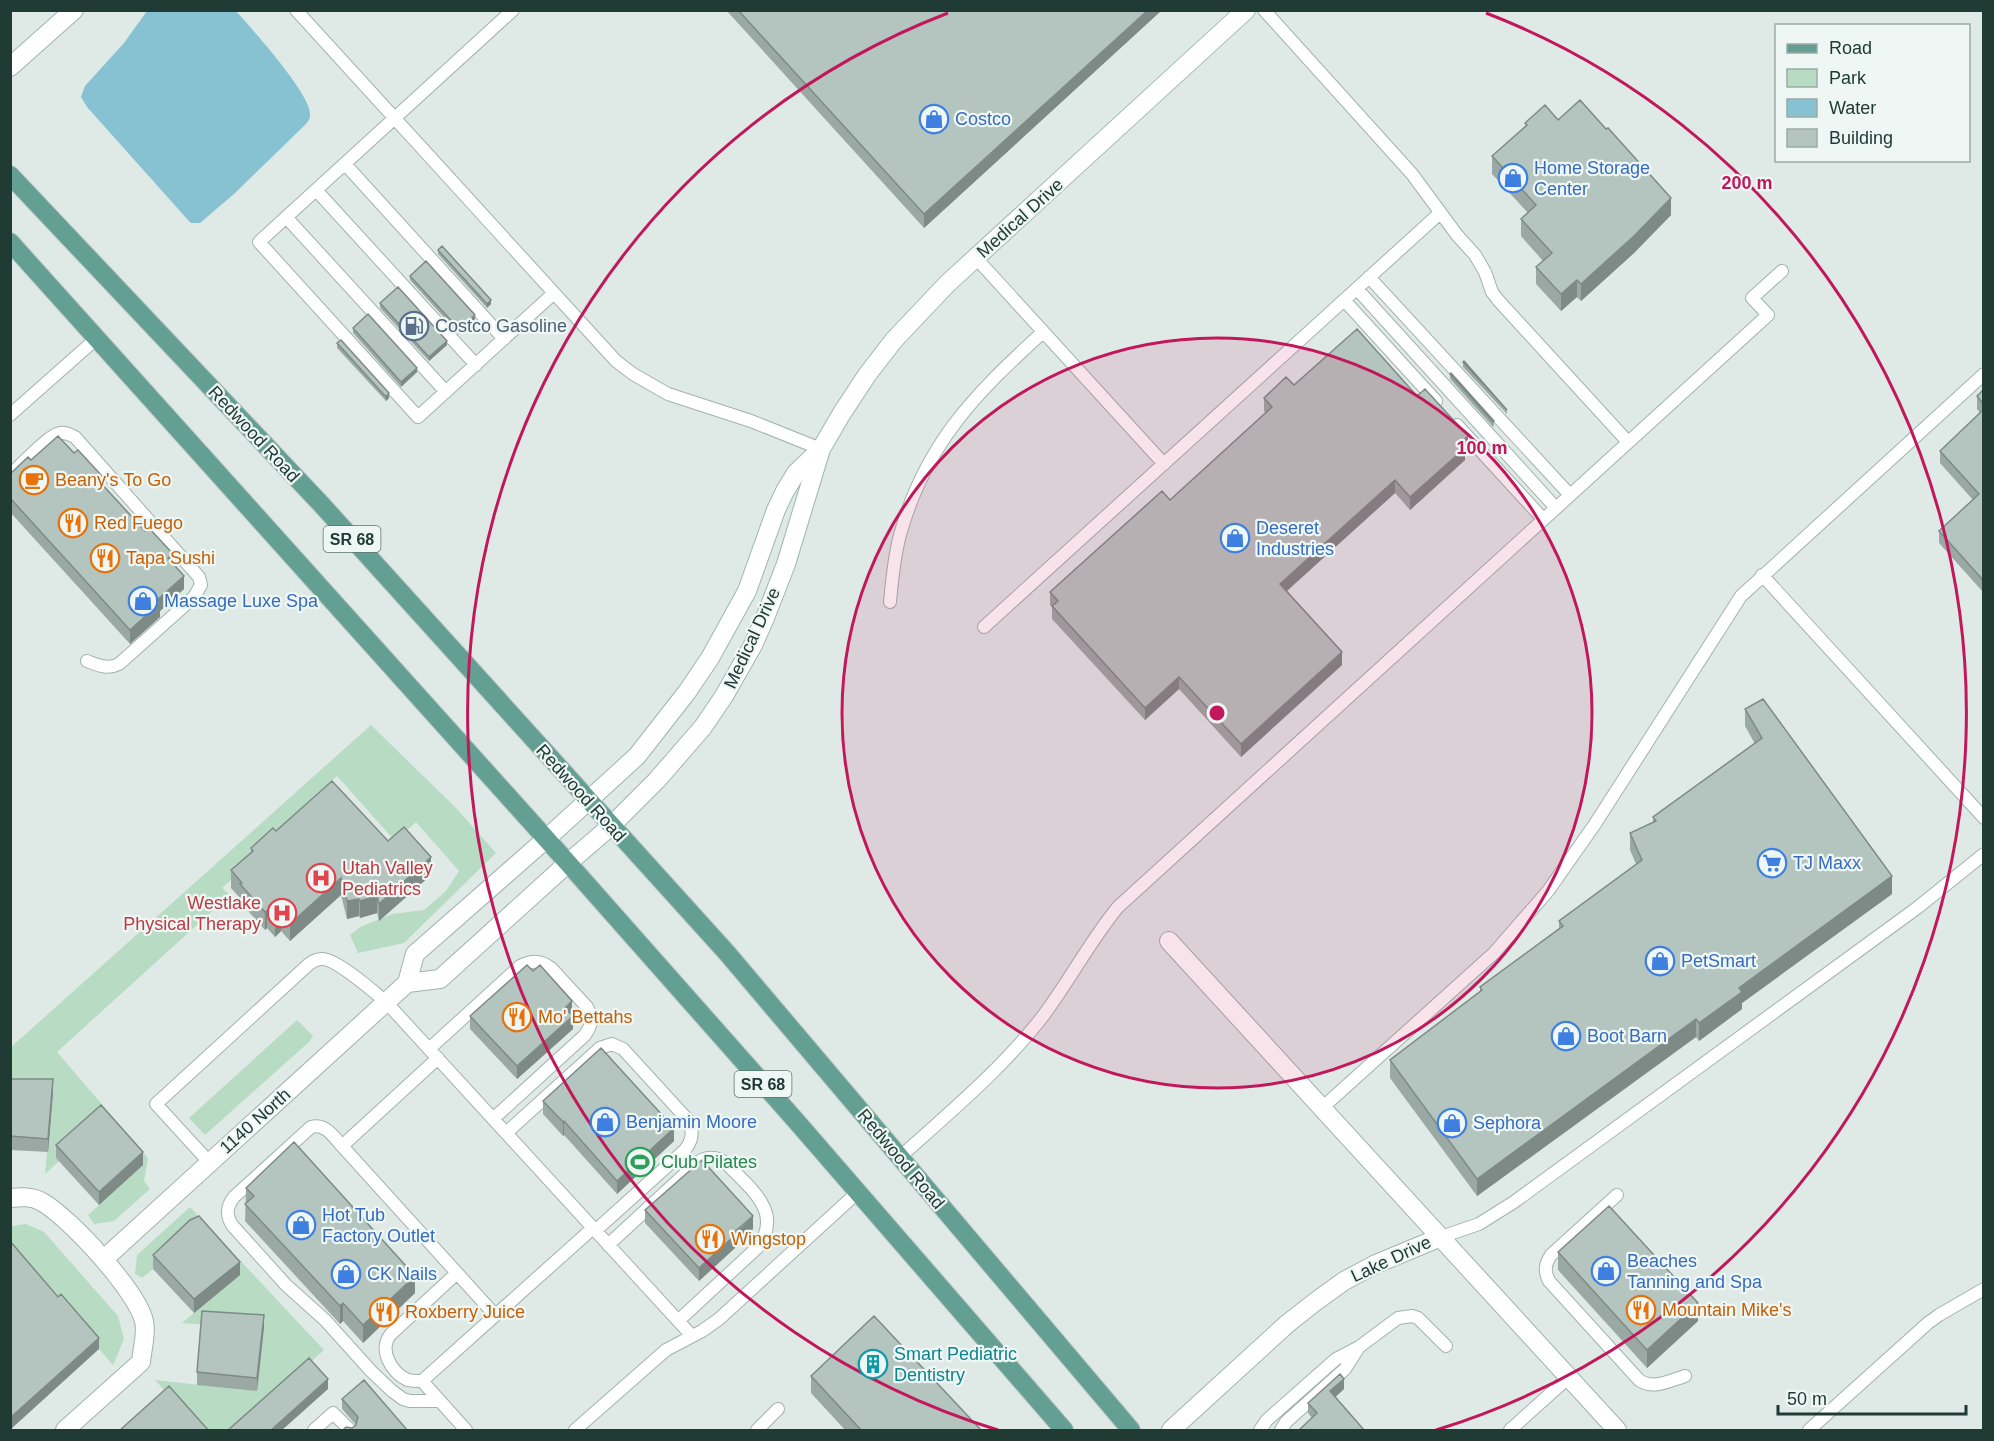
<svg xmlns="http://www.w3.org/2000/svg" width="1994" height="1441" viewBox="0 0 1994 1441" font-family="Helvetica,sans-serif">
  <rect width="100%" height="100%" fill="#dfeae6"/>
  <path fill="#b7dcc3" d="M371,725l84,82 41,46 -92,90 -46,10 -8,-18 10,-8 32,-13 32,-4 22,-19 13,-20 -43,-49 -21,19 -58,-65 -22,19 5,6 -98,87 8,7 -173,157 91,106 -4,23 6,8 -36,32 -20,3 -6,-9 55,-50 -87,-7 3,3 -14,13 8,-81 -42,-1 -1,-44z
    M297,1020l16,16 -3,5 -105,94 -16,-17z
    M190,1207l134,143 -91,80h-33l-45,-50 102,11 7,-62 -82,-6 57,-48 -86,-6 -11,9 -7,-4 2,-19z
    M26,1224l18,8 74,84 6,23 -11,26 -52,-59 -51,17 1,-97z"/>
  <path fill="#86c2d1" d="M147,11h89c15,17 76,84 74,104 0,5 -2,6 -4,9l-72,70 -34,29h-9l-3,-3 -101,-113 -6,-10 4,-11 39,-43z"/>
  <g fill="none" stroke-linecap="round" stroke-linejoin="round">
    <g stroke="#a2b2ad" stroke-width="14">
      <path id="lane" d="M296,10l320,351 17,13 35,20 83,27 70,28
        M513,10l-254,232 159,175 136,-124
        M1264,10l148,164 45,61 18,20 10,17 7,20 6,8 130,142
        M345,164l159,175
        M316,190l160,175
        M286,217l160,175
        M976,258l188,206
        M1369,277l201,218
        M1357,289l199,219
        M1344,300l92,101
        M10,415l87,-77
        M1457,425l86,94
        M10,475c11,-10 36,-37 47,-41 6,-3 12,0 18,3l124,140 2,8 -7,12 -75,67c-12,6 -21,1 -32,-3
        M1762,575l222,243
        M890,602c2,-22 4,-45 10,-67 25,-91 76,-142 143,-203
        M984,627l456,-414
        M429,1049l91,-83c12,-6 20,-6 31,2l36,39c6,11 5,18 -2,28l-92,84
        M438,1058l-96,88 153,169
        M1322,1108l172,-155 54,-62 47,-67 146,-228 243,-222
        M506,1133l94,-85 12,-4 11,5 64,70c7,12 6,20 -2,31l-90,81
        M342,1146c-9,-10 -17,-23 -31,-19l-77,70c-8,10 -8,18 -2,28l54,60 39,35 46,51 21,20 11,8 7,2h29
        M900,1157c50,-45 102,-88 143,-141 27,-36 47,-75 75,-109l650,-592 -16,-17 30,-27
        M209,1162l-53,-58 153,-140c4,-3 8,-5 13,-5 15,0 52,33 64,43l306,334
        M1617,1195l-66,60c-6,9 -7,16 -2,26l90,99c14,10 30,1 46,-4
        M1441,1237l38,-13 35,-22 403,-294 67,-54
        M608,1245l90,-83c10,-6 18,-6 28,1 23,25 58,48 32,84l-80,74
        M422,1381c-5,0 -10,0 -14,-1 -17,-7 -31,-32 -16,-47l65,-60
        M314,1430l19,-17 17,17
        M466,1430l-44,-49 171,-153
        M575,1430l91,-80 36,-19 17,-12 139,-127
        M757,1430l21,-21
        M1260,1430l7,-10 69,-61 23,-12 39,-29 14,-2 6,2 28,28
        M1281,1430l5,-8 59,-53 14,-22
        M1510,1430l59,-53
        M1809,1430l119,-107 11,-8 45,-26"/>
    </g>
    <g stroke="#a2b2ad" stroke-width="20">
      <path id="street" d="M10,67l64,-57
        M1169,941l448,489
        M407,983l33,-4 128,-116
        M10,1198c11,-1 22,-2 32,4 27,15 95,89 102,119 3,11 -2,29 -3,41l-76,68
        M104,1259l303,-276 8,-29 131,-115
        M1171,1430l116,-106 28,-22 29,-21 32,-17 65,-27"/>
    </g>
    <g stroke="#9eb6ae" stroke-width="20">
      <path id="secondary" d="M546,839l91,-83 50,-64 23,-34 37,-67 29,-81 9,-19 11,-18 24,-23
        M568,863l43,-37 46,-46 46,-53 21,-31 29,-51 12,-27 21,-54 35,-115 21,-36 25,-38 27,-35 53,-56 299,-274"/>
    </g>
    <g stroke="#bcc4c2" stroke-width="20">
      <path id="primary" d="M10,175l311,329 406,449 404,477
        M10,242l558,621 229,259 267,308"/>
    </g>
    <use href="#lane" stroke="#fff" stroke-width="12"/>
    <use href="#street" stroke="#fff" stroke-width="18"/>
    <use href="#secondary" stroke="#fff" stroke-width="18"/>
    <use href="#primary" stroke="#63a093" stroke-width="18"/>
  </g>
  <path fill="#9ba9a4" d="M726,10h436l-238,218z
    M1558,120l113,95 -37,38 -53,48 -4,-4 -16,14 -25,-27v-17l7,-6 -22,-25v-17l7,-6 -36,-39v-18l33,-29v-4z
    M438,250l53,54 -4,4 -49,-54z
    M410,276l65,43 -16,15 -49,-54z
    M380,303l67,42 -18,16 -49,-53z
    M353,328l64,44 -16,15 -48,-54z
    M337,343l52,55 -3,3 -49,-53z
    M1463,362l44,48v4l-44,-47z
    M1450,374l44,47v4l-1,2 -43,-48z
    M1294,385l123,11 51,53 -3,3v8l-55,50 -15,-17 -108,98 55,74 -101,92 -62,-68 -34,31 -93,-101v-12l-2,-2v-13l120,-92 96,-87 -2,-2v-13z
    M1983,390v202l-44,-49v-12l34,-31 -33,-37v-12l40,-38 -3,-4v-13z
    M31,460l71,24 71,78 11,27 -24,22v6l-30,27 -120,-132v-38z
    M1745,709l147,185 -150,109v6l-43,32 -3,-4 -219,159 -87,-118v-18l90,-68v-5l79,-59v-7l77,-57 -6,-14v-17l23,-10v-6l102,-73 -10,-18z
    M276,831l112,10 43,34 -52,46 -2,-8 -17,5 -1,-2 -12,3 -6,-24 -51,46 -9,-10 -6,6 -8,-9 -2,2 -25,-28v-4l-9,-10v-18l20,-16v-6z
    M572,1015l1,14 -56,50 -47,-50v-13z
    M10,1079l43,14 -5,59 -38,-2z
    M543,1101l131,40 -57,53 -53,-59 -1,1 -20,-22z
    M56,1145l87,20 -44,40 -43,-47z
    M246,1188l169,105 -52,50 -20,-22 -3,3 -95,-103z
    M645,1210l108,19 -18,16v3l-36,33 -54,-58z
    M1558,1252l140,69 -51,47 -89,-98z
    M153,1255l87,20 -46,38 -41,-44z
    M264,1328l-7,63 -60,-6v-13z
    M811,1376l171,55h-136l-35,-38z
    M1344,1389l-32,29 -4,-5v-10z
    M342,1399l66,32 -56,-3 4,-3 -14,-16z"/>
  <path fill="#7e8a86" d="M1148,10h14l-238,218v-14z
    M1671,198v17l-37,38 -53,48v-17z
    M1577,280v17l-16,14v-17z
    M491,300v4l-4,4v-4z
    M475,315v4l-16,15v-5z
    M447,341v4l-18,16v-4z
    M417,368v4l-16,15v-5z
    M389,393v5l-3,3v-4z
    M1468,436v13l-3,3v8l-55,50v-13l51,-54z
    M102,476v13l-4,-9z
    M1395,480v13l-115,104v-13z
    M173,554v13l-5,-9z
    M184,576v13l-24,22v6l-30,27v-14l27,-30z
    M1342,652v13l-101,92v-13z
    M1179,677v12l-34,31v-12z
    M431,857v18l-52,46v-17z
    M1892,876v18l-150,109v6l-43,32v-18l40,-35z
    M341,878v17l-51,46v-17z
    M377,896v17l-17,5v-17z
    M359,899v17l-12,3v-18z
    M267,911v17l-2,2v-18z
    M281,914v17l-6,6v-18z
    M572,1001v14l-7,6v-13z
    M573,1016v13l-56,50v-13z
    M1696,1019v18l-219,159v-17z
    M53,1079v14l-5,59v-13z
    M564,1121v14l-1,1v-14z
    M674,1128v13l-57,53v-13z
    M143,1152v13l-44,40v-13z
    M753,1216v13l-18,16v3l-36,33v-13z
    M240,1262v13l-46,38v-14z
    M415,1276v17l-52,50v-18z
    M343,1303v18l-3,3v-18z
    M1698,1303v18l-51,47v-18z
    M264,1315v13l-7,63v-13z
    M99,1338v11l-89,81v-12z
    M328,1379v10l-47,42h-11z
    M1344,1379v10l-14,13v-11z"/>
  <path fill="#b4c5bf" stroke="#7e8a86" stroke-width="1.5" d="M738,10h410l-224,204z
    M1580,100l26,29 2,-1 63,70 -37,38 -53,48 -4,-4 -16,14 -25,-27 16,-14 -31,-34 15,-14 -44,-49 35,-31 -2,-2 20,-18 13,15z
    M442,246l49,54 -4,4 -49,-54z
    M426,261l49,54 -16,14 -49,-53z
    M398,287l49,54 -18,16 -49,-54z
    M368,314l49,54 -16,14 -48,-54z
    M1357,329l60,67 8,-7 43,47 -7,7 4,5 -55,49 -15,-17 -115,104 62,68 -101,92 -62,-67 -34,31 -93,-102 6,-5 -8,-9 112,-101 8,9 102,-93 -8,-9 22,-21 8,8z
    M341,340l48,53 -3,4 -49,-54z
    M1464,361l43,49 -44,-48z
    M1451,373l43,48 -1,1 -43,-48z
    M1983,390v14l-6,-8z
    M1983,410v170l-44,-49 40,-37 -39,-43z
    M58,436l16,17 4,-3 24,26 -4,4 47,51 4,-3 24,26 -5,4 16,18 -27,24 3,3 -30,27 -120,-132v-24l18,-17 3,3z
    M1763,699l129,177 -153,112 3,4 -43,31 -3,-4 -219,160 -87,-119 92,-70 -2,-3 83,-61 -4,-5 83,-61 -12,-27 26,-12 -3,-4 109,-79 -17,-29z
    M332,781l56,60 16,-14 27,30 -52,47 -2,-8 -17,5 -1,-2 -12,2 -6,-23 -51,46 -9,-10 -6,5 -8,-8 -2,1 -25,-28 2,-1 -11,-13 22,-19 -2,-3 22,-20 3,3z
    M527,965l6,6 7,-6 32,36 -7,7 8,8 -56,50 -47,-50z
    M601,1048l73,80 -57,53 -53,-60 -1,1 -20,-21z
    M10,1079h43l-5,60 -38,-3z
    M101,1105l42,47 -44,40 -43,-47z
    M294,1142l121,134 -52,49 -20,-22 -3,3 -95,-102 9,-8 -8,-8z
    M702,1160l51,56 -20,17 2,2 -36,33 -54,-58z
    M1609,1206l89,97 -51,47 -89,-98z
    M199,1216l41,46 -46,37 -41,-44 37,-35z
    M10,1241l48,56 3,-3 38,44 -89,80z
    M202,1311l62,4 -7,63 -60,-6z
    M874,1316l108,115h-120l-51,-55z
    M309,1358l19,21 -58,52h-43z
    M1340,1374l4,5 -14,12 35,40h-67l19,-18 -9,-10z
    M364,1380l44,51h-66l4,-4 6,1 4,-3 2,-8 -16,-18z
    M169,1386l40,45h-90z"/>
  <circle cx="1217" cy="713" r="375" fill="#c2185b" fill-opacity=".12"/>
  <g fill="none" stroke="#c2185b" stroke-width="3">
    <circle cx="1217" cy="713" r="375"/>
    <path d="M998 1430A750 750 0 0 1 948 13M1486 13A750 750 0 0 1 1436 1430"/>
  </g>
  <defs>
    <g id="shop-ring" transform="scale(1.5)"><circle r="9.5" fill="#eff7f4" stroke="#3f7fe0" stroke-width="1.5"/><path d="M-5-2.5h2.3a2.7 3.5 0 0 1 5.4 0H5L5.5 6h-11ZM-1.5-2.5h3a1.5 2.3 0 0 0-3 0Z" fill="#3f7fe0"/></g>
    <g id="fuel-ring" transform="scale(1.5)"><circle r="9.5" fill="#eff7f4" stroke="#5c6f8a" stroke-width="1.5"/><path d="M-5.5-6h7V0h2V4h1.3V-2.5L3-4.5l.8-.8L6-3V5H2.5V1h-1V6h-7ZM-4.2-4.7v3.2H.2V-4.7Z" fill="#5c6f8a"/></g>
    <g id="cafe-ring" transform="scale(1.5)"><circle r="9.5" fill="#eff7f4" stroke="#e8710a" stroke-width="1.5"/><path d="M-5.5-4.5H6V0H3Q3 3.5 0 3.5H-2.5Q-5.5 3.5-5.5 0ZM3-3.2v2h1.7v-2ZM-6 4.5H4V6H-6Z" fill="#e8710a"/></g>
    <g id="restaurant-ring" transform="scale(1.5)"><circle r="9.5" fill="#eff7f4" stroke="#e8710a" stroke-width="1.5"/><path d="M-5-6h1v4h1v-4h1v4h1v-4h1v5L-1.5 .5V6h-2V.5L-5-1ZM5-6V6H3V1.5H1.5Q1.5-4 5-6Z" fill="#e8710a"/></g>
    <g id="supermarket-ring" transform="scale(1.5)"><circle r="9.5" fill="#eff7f4" stroke="#3f7fe0" stroke-width="1.5"/><path d="M-6-5.5h2.5l.6 2H6L4.5 2H-2.5L-4.4-4H-6ZM-1.5 3.2a1.3 1.3 0 1 0 .1 0ZM3 3.2a1.3 1.3 0 1 0 .1 0Z" fill="#3f7fe0"/></g>
    <g id="hospital-ring" transform="scale(1.5)"><circle r="9.5" fill="#eff7f4" stroke="#e0444e" stroke-width="1.5"/><path d="M-5-5h3v3.5h4V-5h3V5h-3V1.5h-4V5h-3Z" fill="#e0444e"/></g>
    <g id="stadium-ring" transform="scale(1.5)"><circle r="9.5" fill="#eff7f4" stroke="#2e9e5b" stroke-width="1.5"/><path d="M0-5a6.5 5 0 1 0 0 10a6.5 5 0 1 0 0-10ZM-3.5-1.8h7v3.6h-7Z" fill="#2e9e5b"/></g>
    <g id="building-ring" transform="scale(1.5)"><circle r="9.5" fill="#eff7f4" stroke="#0f9aa8" stroke-width="1.5"/><path d="M-4-6H4V6H1V3H-1V6H-4ZM-2.5-4.3h1.7v1.8h-1.7ZM.8-4.3h1.7v1.8H.8ZM-2.5-1h1.7V.8h-1.7ZM.8-1h1.7V.8H.8Z" fill="#0f9aa8"/></g>
  </defs>
  <g fill-rule="evenodd">
    <use href="#shop-ring" x="934" y="119"/>
    <use href="#shop-ring" x="1513" y="178"/>
    <use href="#fuel-ring" x="414" y="326"/>
    <use href="#cafe-ring" x="34" y="480"/>
    <use href="#restaurant-ring" x="73" y="523"/>
    <use href="#shop-ring" x="1235" y="538"/>
    <use href="#restaurant-ring" x="105" y="558"/>
    <use href="#shop-ring" x="143" y="601"/>
    <use href="#supermarket-ring" x="1772" y="863"/>
    <use href="#hospital-ring" x="321" y="878"/>
    <use href="#hospital-ring" x="282" y="913"/>
    <use href="#shop-ring" x="1660" y="961"/>
    <use href="#restaurant-ring" x="517" y="1017"/>
    <use href="#shop-ring" x="1566" y="1036"/>
    <use href="#shop-ring" x="605" y="1122"/>
    <use href="#shop-ring" x="1452" y="1123"/>
    <use href="#stadium-ring" x="640" y="1162"/>
    <use href="#shop-ring" x="301" y="1225"/>
    <use href="#restaurant-ring" x="710" y="1239"/>
    <use href="#shop-ring" x="1606" y="1271"/>
    <use href="#shop-ring" x="346" y="1274"/>
    <use href="#restaurant-ring" x="1641" y="1310"/>
    <use href="#restaurant-ring" x="384" y="1312"/>
    <use href="#building-ring" x="873" y="1364"/>
  </g>
  <g text-anchor="middle" dominant-baseline="central" stroke-width="4.5" stroke-linejoin="round" paint-order="stroke">
    <g fill="#eff7f4" stroke="#5e736e" stroke-width="1.5">
      <rect x="323.5" y="526" width="57" height="26" rx="4.5"/>
      <rect x="734.5" y="1071" width="57" height="26" rx="4.5"/>
    </g>
    <g font-size="16" font-weight="bold" fill="#203a34">
      <text x="352" y="539">SR 68</text>
      <text x="763" y="1084">SR 68</text>
    </g>
    <g font-size="18" fill="#366cbe" stroke="#eff7f4" text-anchor="start">
      <text x="955" y="119">Costco</text>
      <text x="1534" y="168">Home Storage<tspan x="1534" dy="21">Center</tspan></text>
      <text x="1256" y="528">Deseret<tspan x="1256" dy="21">Industries</tspan></text>
      <text x="164" y="601">Massage Luxe Spa</text>
      <text x="1793" y="863">TJ Maxx</text>
      <text x="1681" y="961">PetSmart</text>
      <text x="1587" y="1036">Boot Barn</text>
      <text x="626" y="1122">Benjamin Moore</text>
      <text x="1473" y="1123">Sephora</text>
      <text x="322" y="1215">Hot Tub<tspan x="322" dy="21">Factory Outlet</tspan></text>
      <text x="1627" y="1261">Beaches<tspan x="1627" dy="21">Tanning and Spa</tspan></text>
      <text x="367" y="1274">CK Nails</text>
    </g>
    <g font-size="18" fill="#203a34" stroke="#eff7f4">
      <text transform="translate(1020 218) rotate(-42)">Medical Drive</text>
      <text transform="translate(254 434) rotate(47)">Redwood Road</text>
      <text transform="translate(752 638) rotate(-65)">Medical Drive</text>
      <text transform="translate(581 793) rotate(48)">Redwood Road</text>
      <text transform="translate(255 1121) rotate(-42)">1140 North</text>
      <text transform="translate(901 1159) rotate(50)">Redwood Road</text>
      <text transform="translate(1391 1259) rotate(-25)">Lake Drive</text>
    </g>
    <g font-size="18" fill="#4e5e75" stroke="#eff7f4" text-anchor="start">
      <text x="435" y="326">Costco Gasoline</text>
    </g>
    <g font-size="18" fill="#c56008" stroke="#eff7f4" text-anchor="start">
      <text x="55" y="480">Beany's To Go</text>
      <text x="94" y="523">Red Fuego</text>
      <text x="126" y="558">Tapa Sushi</text>
      <text x="538" y="1017">Mo' Bettahs</text>
      <text x="731" y="1239">Wingstop</text>
      <text x="1662" y="1310">Mountain Mike's</text>
      <text x="405" y="1312">Roxberry Juice</text>
    </g>
    <g font-size="18" fill="#be3a42" stroke="#eff7f4" text-anchor="start">
      <text x="342" y="868">Utah Valley<tspan x="342" dy="21">Pediatrics</tspan></text>
      <text x="261" y="903" text-anchor="end">Westlake<tspan x="261" dy="21">Physical Therapy</tspan></text>
    </g>
    <g font-size="18" fill="#27864d" stroke="#eff7f4" text-anchor="start">
      <text x="661" y="1162">Club Pilates</text>
    </g>
    <g font-size="18" fill="#0d838f" stroke="#eff7f4" text-anchor="start">
      <text x="894" y="1354">Smart Pediatric<tspan x="894" dy="21">Dentistry</tspan></text>
    </g>
  </g>
  <circle cx="1217" cy="713" r="9" fill="#c2185b" stroke="#eff7f4" stroke-width="3"/>
  <g font-size="18" text-anchor="middle" font-weight="bold" fill="#c2185b" stroke="#eff7f4" stroke-width="4.5" stroke-linejoin="round" paint-order="stroke">
    <text x="1747" y="189">200 m</text>
    <text x="1482" y="454">100 m</text>
  </g>
  <rect width="1994" height="1441" fill="none" stroke="#203a34" stroke-width="24"/>
  <rect x="1775" y="24" width="195" height="138" fill="#eff7f4" stroke="#9caba7" stroke-width="1.5"/>
  <rect x="1787" y="44" width="30" height="9" fill="#63a093" stroke="#9caba7" stroke-width="1.5"/>
  <text x="1829" y="54" font-size="18" fill="#203a34">Road</text>
  <rect x="1787" y="69" width="30" height="18" fill="#b7dcc3" stroke="#9caba7" stroke-width="1.5"/>
  <text x="1829" y="84" font-size="18" fill="#203a34">Park</text>
  <rect x="1787" y="99" width="30" height="18" fill="#86c2d1" stroke="#9caba7" stroke-width="1.5"/>
  <text x="1829" y="114" font-size="18" fill="#203a34">Water</text>
  <rect x="1787" y="129" width="30" height="18" fill="#b4c5bf" stroke="#9caba7" stroke-width="1.5"/>
  <text x="1829" y="144" font-size="18" fill="#203a34">Building</text>
  <path d="M1778 1405v9h188v-9" fill="none" stroke="#203a34" stroke-width="3"/>
  <text x="1787" y="1405" font-size="18" fill="#203a34" stroke="#eff7f4" stroke-width="4.5" paint-order="stroke">50 m</text>
</svg>
